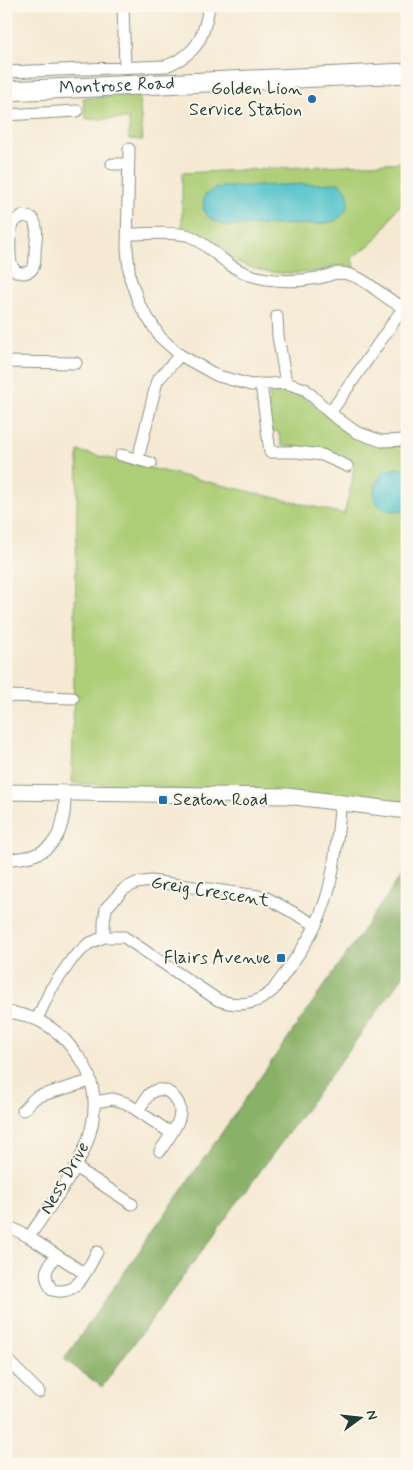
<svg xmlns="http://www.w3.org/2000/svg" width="413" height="1470" viewBox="0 0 413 1470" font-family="Mynerve,sans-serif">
  <rect width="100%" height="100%" fill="#fbf7ec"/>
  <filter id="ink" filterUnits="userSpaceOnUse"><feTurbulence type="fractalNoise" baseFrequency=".02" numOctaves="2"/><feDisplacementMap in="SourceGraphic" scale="10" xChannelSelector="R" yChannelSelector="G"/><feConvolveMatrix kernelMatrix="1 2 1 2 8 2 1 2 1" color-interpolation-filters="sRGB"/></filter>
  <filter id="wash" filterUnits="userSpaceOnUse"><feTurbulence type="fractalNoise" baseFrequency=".0096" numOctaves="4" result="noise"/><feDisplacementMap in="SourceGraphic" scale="20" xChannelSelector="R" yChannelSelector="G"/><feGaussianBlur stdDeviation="1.12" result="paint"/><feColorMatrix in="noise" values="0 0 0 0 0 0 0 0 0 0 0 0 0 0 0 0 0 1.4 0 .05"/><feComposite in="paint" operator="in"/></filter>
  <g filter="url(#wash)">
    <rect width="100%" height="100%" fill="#f5e9d3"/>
    <path fill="#adce77" stroke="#668656" d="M139,95l4,45 -14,-1v-20h-43l-3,-21z
      M407,162v39c-13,5 -18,23 -27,33 -7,10 -18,16 -27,23l-1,3 4,9 -11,-3h-13v3c-39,7 -77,8 -111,-17 -13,-9 -23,-20 -39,-23v-56z
      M291,387l6,3 34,29 76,24v368l-120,-15 -215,-13 6,-332 266,63 8,-31 2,-22c-25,-6 -47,-16 -72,-15l-4,-15 -8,1 -3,-29 3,-1 -1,-8 3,-3 14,-1z"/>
    <path fill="#8ab168" stroke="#54774e" d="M407,867v104l-305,416 -38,-28z"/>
    <path fill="#56c4cc" stroke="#3a8080" d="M339,183c15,9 11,29 -3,37 -5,3 -11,3 -17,4l-92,2c-17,-6 -28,-11 -22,-31l9,-6 8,-2z
      M398,468h9v44c-8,-1 -19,-1 -25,-4 -14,-9 -7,-27 2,-37z"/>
  </g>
  <g filter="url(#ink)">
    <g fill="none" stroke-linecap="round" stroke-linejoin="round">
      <g stroke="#8a9384" stroke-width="13">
        <path id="minor" d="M123,6l2,61
          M6,72l160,-6c31,-12 38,-28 43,-60
          M6,115l71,-4
          M129,149l-2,100 3,29 9,26 21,33 20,18 38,21 33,9 35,-2 19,6 25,24 26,19 25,9 26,-1
          M112,164h16
          M22,216l10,2c7,9 4,22 3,34 0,8 1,20 -11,21 -3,0 -8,-1 -10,-4 -6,-7 -5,-37 -1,-45 2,-4 6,-6 9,-8z
          M128,234c15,0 52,-3 64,3 21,11 34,30 58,38 22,7 45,7 68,3 7,-1 15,-5 22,-5 26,1 43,28 67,35
          M277,316l1,20 8,47
          M6,362l70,1
          M261,384l9,68h27l25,3 25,11
          M330,413l74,-106
          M121,455l30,8
          M138,459l19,-78 23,-26
          M6,696l67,2
          M6,859c47,0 60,-24 59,-67
          M104,937v-14l2,-15 18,-19 12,-6 15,-2 114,16 51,28
          M6,1012c26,2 50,15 65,35 4,6 10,12 14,19 31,63 -23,121 -56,171
          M37,1019l14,-30 21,-30 16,-15 16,-7h20l94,63c20,7 39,5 55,-10 15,-21 31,-41 42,-64 20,-38 21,-82 26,-124
          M94,1102l19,-3 13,4 45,30
          M23,1110l13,-13 54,-16
          M138,1111l11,-17 7,-4c7,-1 13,1 17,6 18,17 -3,39 -13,55
          M75,1167l57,37
          M6,1225l23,12 55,36
          M56,1255c-10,14 -14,19 -4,35 26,7 34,-19 45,-38
          M6,1364l3,-2 30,30"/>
      </g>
      <g stroke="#8a9384" stroke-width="17">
        <path id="tertiary" d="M6,792l281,4 120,15"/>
      </g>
      <g stroke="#8a9384" stroke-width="21">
        <g id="primary">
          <path id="s1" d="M6,91l401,-18"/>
        </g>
      </g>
      <use href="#minor" stroke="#fff" stroke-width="11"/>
      <use href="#tertiary" stroke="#fff" stroke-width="15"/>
      <use href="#primary" stroke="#fff" stroke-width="19"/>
    </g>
  </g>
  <g fill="#1f6fb2" stroke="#fbf7ec" stroke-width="2">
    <circle cx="312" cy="99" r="5"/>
    <rect x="158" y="795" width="10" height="10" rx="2.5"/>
    <rect x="276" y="953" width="10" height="10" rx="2.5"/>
  </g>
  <g text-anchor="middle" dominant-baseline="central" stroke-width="4" stroke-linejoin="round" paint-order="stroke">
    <g font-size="18" fill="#1f3d34" stroke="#fbf7ec">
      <text stroke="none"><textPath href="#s1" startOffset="111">Montrose Road</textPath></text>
      <text transform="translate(210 892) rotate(9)">Greig Crescent</text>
      <text transform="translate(65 1178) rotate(-60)">Ness Drive</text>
    </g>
    <g font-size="18" fill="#1f3d34" stroke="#fbf7ec" text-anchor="end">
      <text x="302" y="89">Golden Lion<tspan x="302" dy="21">Service Station</tspan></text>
      <text x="173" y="800" text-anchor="start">Seaton Road</text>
      <text x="271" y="958">Flairs Avenue</text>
    </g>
  </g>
  <rect width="413" height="1470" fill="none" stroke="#fbf7ec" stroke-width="25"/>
  <g transform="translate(360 1418) rotate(75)" stroke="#fbf7ec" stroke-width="4" paint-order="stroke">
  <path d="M0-4L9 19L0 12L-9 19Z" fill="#1f3d34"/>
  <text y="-8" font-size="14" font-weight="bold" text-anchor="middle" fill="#1f3d34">N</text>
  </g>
</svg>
